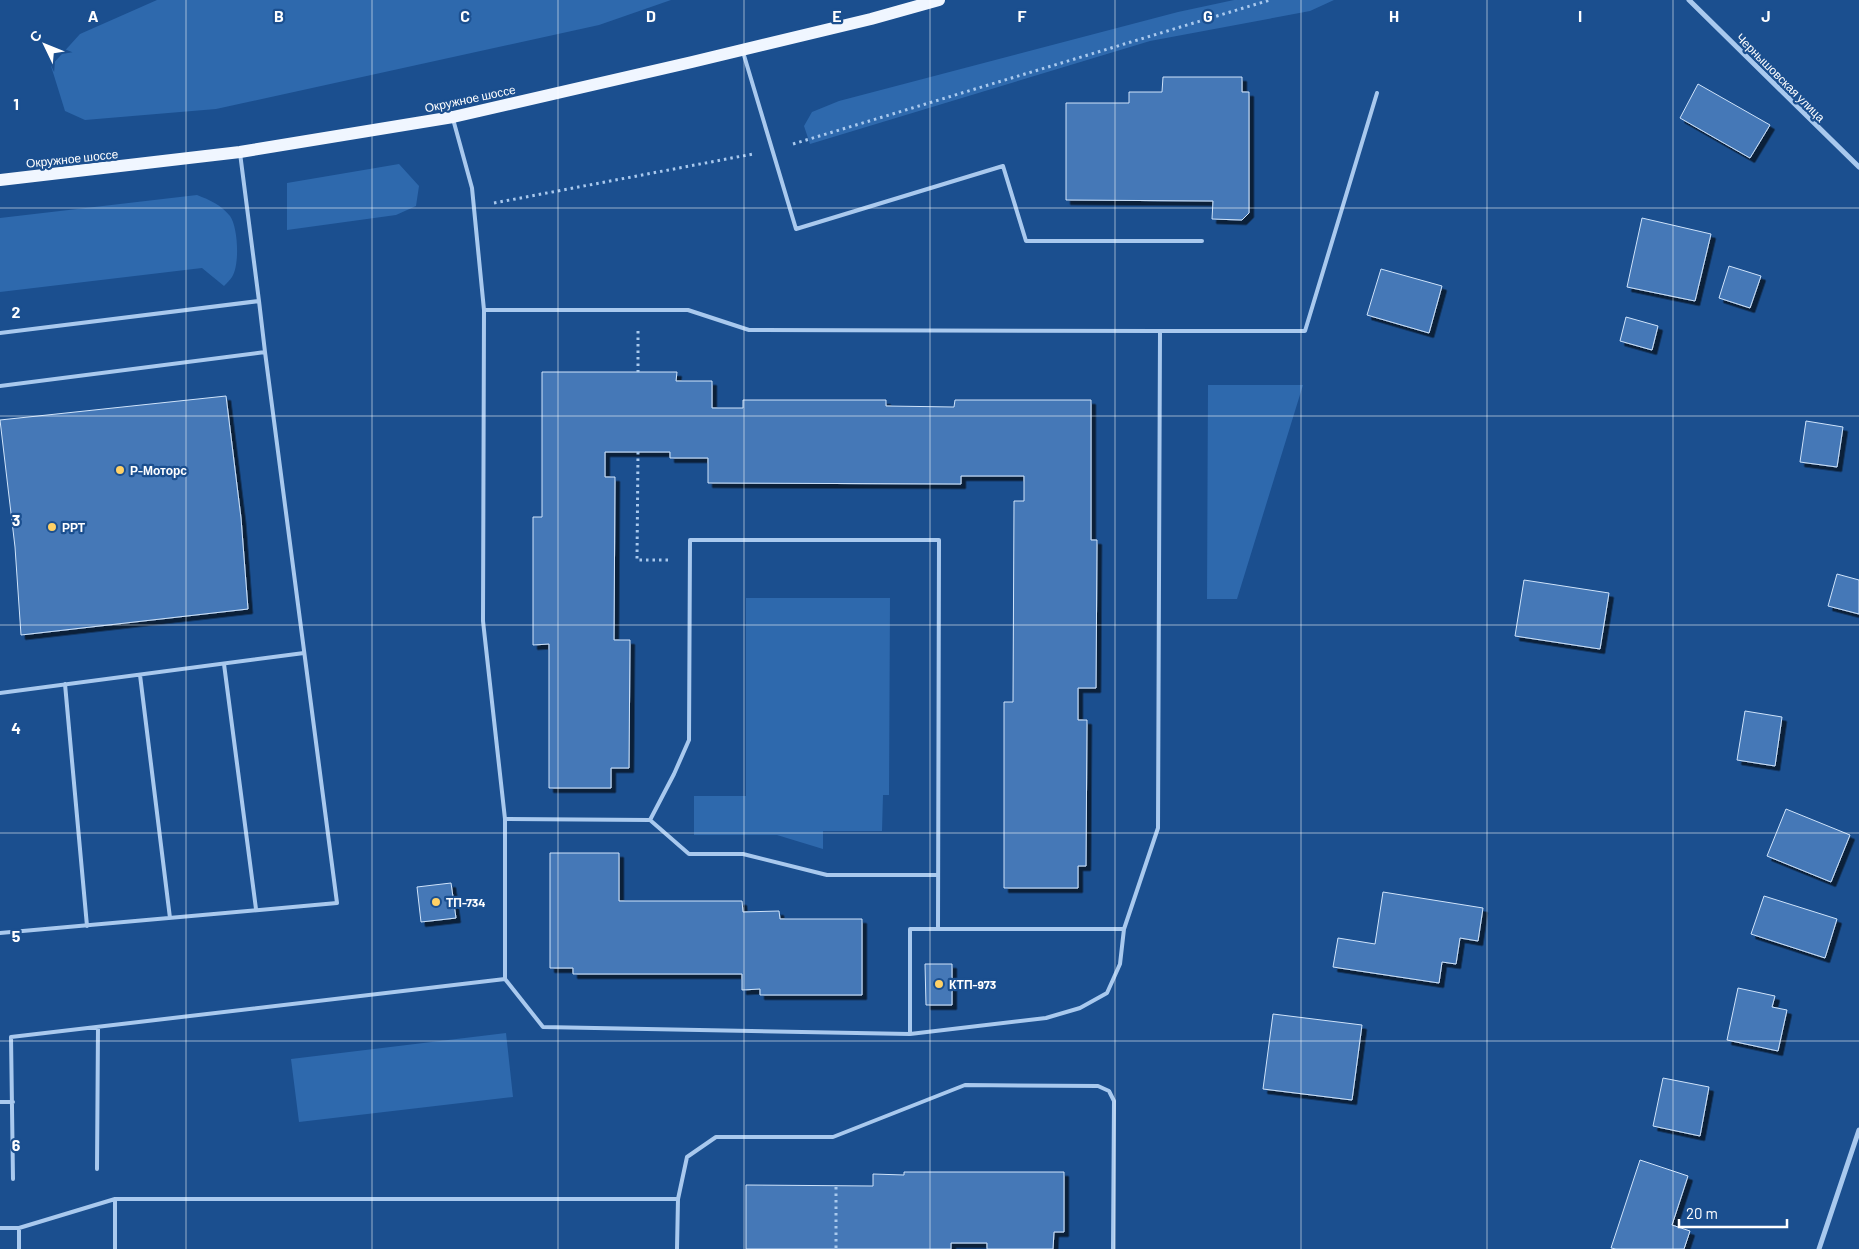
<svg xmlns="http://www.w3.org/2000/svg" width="1859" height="1249" viewBox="0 0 1859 1249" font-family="Barlow,sans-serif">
  <defs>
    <filter id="shadow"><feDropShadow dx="4.5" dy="4.5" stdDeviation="0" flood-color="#0009"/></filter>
  </defs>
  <rect width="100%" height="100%" fill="#1b4f8f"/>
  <path fill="#2e69ad" d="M157,0h514l-72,25 -383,84 -131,11 -20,-9 -14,-45 29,-32z
    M1234,0h100l-24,11 -160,30 -340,103 -6,-18 8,-14 27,-11 339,-89z
    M399,164l20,22 -3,20 -20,9 -109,15v-47z
    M197,195c13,5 24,10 33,21 8,11 10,49 2,61 -2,3 -5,6 -8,9l-22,-18 -202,24v-74z
    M1208,385h95l-66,214h-30z
    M746,598h144l-1,197h-6l-1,36h-59v18l-46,-14h-83v-39h52z
    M506,1033l7,64 -214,25 -8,-63z"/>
  <path fill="#4478b7" stroke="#cfe3fa" filter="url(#shadow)" d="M1163,77h79v15h7v121l-7,7 -30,-1 1,-18 -147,-1v-97h63v-11h33z
    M1698,84l72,41 -20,33 -70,-40z
    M1642,218l69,16 -16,67 -68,-14z
    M1729,266l32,10 -11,32 -31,-10z
    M1381,269l61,17 -13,47 -62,-18z
    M1626,317l32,9 -6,24 -32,-9z
    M542,372h135l-1,9h36v27h31v-8h143v6l68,1 1,-7h136v140h6l-1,148h-18v32h9l-1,146h-8v22h-74v-186h9l1,-201h10v-25h-63v8l-253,-1v-25h-38v-6h-65v25h10l-1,163h16l-1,128h-18v20h-62v-144l-16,1v-128h9z
    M226,396l15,122 7,91 -227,26 -6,-88 -15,-127z
    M1806,421l37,6 -6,40 -37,-5z
    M1837,574l22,6v34l-31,-8z
    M1524,580l85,13 -9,56 -85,-13z
    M1745,711l37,6 -7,49 -38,-6z
    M1786,809l64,26 -19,47 -64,-26z
    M550,853h69v48h123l1,11 36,-1 1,8h82v76h-102v-6l-18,1v-16h-169v-6h-23z
    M451,883l5,35 -35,4 -4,-35z
    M1383,892l100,16 -5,33 -18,-3 -4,26 -14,-2 -3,21 -106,-16 5,-29 37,6z
    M1764,896l73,23 -12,39 -74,-24z
    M925,964h27v41h-26z
    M1738,988l37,8 -3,11 15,3 -9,41 -51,-11z
    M1273,1014l89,11 -10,75 -89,-11z
    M1663,1078l46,9 -9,49 -47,-10z
    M1640,1160l48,16 -16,49 18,6 -6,18h-68l-5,-1z
    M904,1172h160v60h-10l-1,17h-66v-6h-36v6h-205v-64l127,1v-12l31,1z"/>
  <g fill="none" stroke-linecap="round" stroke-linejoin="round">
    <path stroke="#a9c9ee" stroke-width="3" stroke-dasharray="2.5 4" stroke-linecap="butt" d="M793,144l477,-144
      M494,203l259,-49
      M638,331v41
      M638,452l-1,108h32
      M836,1248v-63"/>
    <path stroke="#a9c9ee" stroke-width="4" d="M743,52l53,177 207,-63 23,75h176
      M453,119l19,69 12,122 -1,311 22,198v160l38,48 367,7 136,-16 34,-10 27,-15 13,-29 4,-35 34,-101 2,-497 -411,-1 -61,-20h-204
      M1160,331h145l72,-238
      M0,333l259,-32 -19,-148
      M0,386l265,-34 -6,-51
      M224,664l32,245
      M140,675l30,243
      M65,684l22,242
      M0,693l304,-40
      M505,819l145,1 39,34h54l84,21h111
      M650,820l24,-46 15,-34 1,-200h249l-1,389h186
      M0,933l337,-30 -72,-551
      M910,1034v-105h28
      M0,1102h13
      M97,1169l1,-142
      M13,1179l-2,-142 494,-58
      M0,1228h19l96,-29h563
      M19,1249v-21
      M115,1249v-50
      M677,1249l1,-50 9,-42 29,-20h117l132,-52 133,1 11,5 5,10 -1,148"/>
    <path stroke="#a9c9ee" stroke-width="5" d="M1689,0l170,167
      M1819,1249l40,-119"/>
    <path stroke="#f0f6ff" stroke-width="12" d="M0,180l240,-28 213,-35 239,-55 179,-43 68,-19"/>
  </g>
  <path fill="none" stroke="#fff" stroke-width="1" stroke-opacity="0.55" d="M186,0v1249M372,0v1249M558,0v1249M744,0v1249M930,0v1249M1115,0v1249M1301,0v1249M1487,0v1249M1673,0v1249M0,208h1859M0,416h1859M0,625h1859M0,833h1859M0,1041h1859"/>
  <g fill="#ffd166" stroke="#1b4f8f" stroke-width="2">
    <circle cx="120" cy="470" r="5"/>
    <circle cx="52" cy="527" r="5"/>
    <circle cx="436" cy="902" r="5"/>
    <circle cx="939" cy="984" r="5"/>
  </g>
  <g text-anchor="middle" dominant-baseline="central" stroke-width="4.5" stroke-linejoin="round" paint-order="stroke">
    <g font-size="12" fill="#fff" stroke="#1b4f8f">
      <text transform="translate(1781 77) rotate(45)">Чернышовская улица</text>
      <text transform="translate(470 98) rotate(-12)">Окружное шоссе</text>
      <text transform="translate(72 158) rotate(-6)">Окружное шоссе</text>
    </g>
    <g font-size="12" font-weight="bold" fill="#fff" stroke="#1b4f8f" text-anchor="start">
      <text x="130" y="470">Р-Моторс</text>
      <text x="62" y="527">РРТ</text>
      <text x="446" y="902">ТП-734</text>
      <text x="949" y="984">КТП-973</text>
    </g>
  </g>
  <g font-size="16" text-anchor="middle" font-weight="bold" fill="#fff" stroke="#1b4f8f" stroke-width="4.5" stroke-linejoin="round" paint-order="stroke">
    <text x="93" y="22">A</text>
    <text x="279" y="22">B</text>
    <text x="465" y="22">C</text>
    <text x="651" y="22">D</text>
    <text x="837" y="22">E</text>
    <text x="1022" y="22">F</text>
    <text x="1208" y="22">G</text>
    <text x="1394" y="22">H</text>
    <text x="1580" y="22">I</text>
    <text x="1766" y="22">J</text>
    <text x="16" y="110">1</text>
    <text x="16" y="318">2</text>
    <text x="16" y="526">3</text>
    <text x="16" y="734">4</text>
    <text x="16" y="942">5</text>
    <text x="16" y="1151">6</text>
  </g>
  <g transform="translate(45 45) rotate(313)" stroke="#1b4f8f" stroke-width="4" paint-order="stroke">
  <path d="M0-4L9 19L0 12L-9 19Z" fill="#ffffff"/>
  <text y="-8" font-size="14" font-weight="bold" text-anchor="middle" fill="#ffffff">С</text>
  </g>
  <path d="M1679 1219v8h108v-8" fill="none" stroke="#ffffff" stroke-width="2.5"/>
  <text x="1686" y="1219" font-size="15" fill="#ffffff" stroke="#1b4f8f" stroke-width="4" paint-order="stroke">20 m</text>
</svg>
